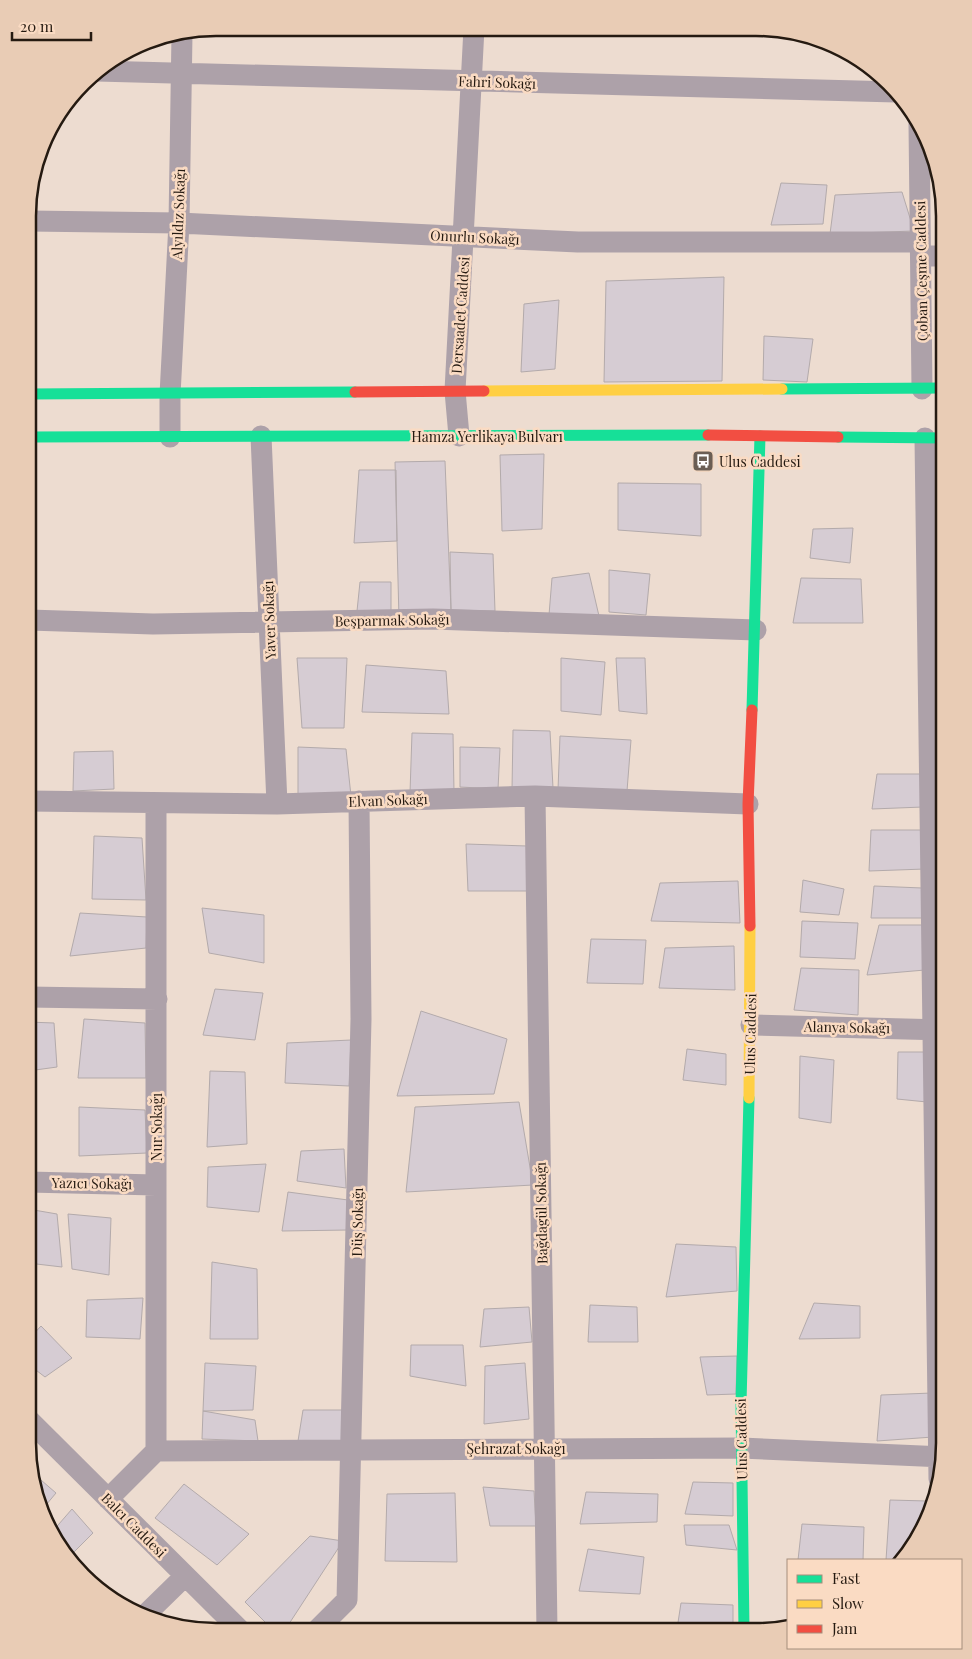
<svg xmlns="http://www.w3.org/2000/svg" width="972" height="1659" viewBox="0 0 972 1659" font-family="'Playfair Display',serif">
  <rect width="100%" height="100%" fill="#eddcd0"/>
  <path fill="#d6ccd3" stroke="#b3aaab" d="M781,183l46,2 -4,39 -52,1z
    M902,192l12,39 -84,3 5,-39z
    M724,277l-2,104 -118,1 2,-101z
    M559,300l-4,69 -34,3 3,-68z
    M764,336l49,3 -6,43 -44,-2z
    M544,454l-2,75 -40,2 -2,-76z
    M445,461l6,149 -52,9 -4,-157z
    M359,470h37l1,71 -43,2z
    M618,483l83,1v52l-83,-6z
    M853,528l-3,35 -40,-5 3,-29z
    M450,552l43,2 2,57 -44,-1z
    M609,570l41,4 -4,41 -37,-3z
    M589,573l10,43 -50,-1 3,-37z
    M801,578l60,1 2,44h-70z
    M360,582h31v29h-34z
    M297,658h50l-3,70h-42z
    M561,658l44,4 -4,53 -40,-4z
    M616,658h29l2,56 -28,-3z
    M366,665l80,6 3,43 -87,-2z
    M513,730l37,1 3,57 -41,2z
    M412,733l41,1 1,58 -44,1z
    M560,736l71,4 -4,51 -69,-1z
    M298,747l48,2 5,47 -53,-2z
    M460,747l40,1 -2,41 -38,-2z
    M113,751l1,38 -41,2 1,-39z
    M877,774h45l1,33 -51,2z
    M871,830h52l2,39 -56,2z
    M94,836l48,2 4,62 -54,-1z
    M466,844l61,2 2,45h-61z
    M803,880l41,9 -5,26 -39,-3z
    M738,881l2,42 -89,-2 9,-38z
    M874,886l48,2 2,30h-53z
    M202,908l62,7v48l-55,-10z
    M80,913l67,4 -1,31 -76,8z
    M802,921l56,2 -3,36 -55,-2z
    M879,925h44l2,45 -58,5z
    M591,939l55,1 -3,44 -56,-1z
    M734,946l1,44 -76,-2 6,-40z
    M801,968l58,2 -1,45 -64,-5z
    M215,989l48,4 -8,47 -52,-5z
    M421,1011l86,28 -13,55 -97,2z
    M84,1019l61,4 1,55h-68z
    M28,1022l26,1 3,44 -29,4z
    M351,1040l-2,46 -64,-3 2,-40z
    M687,1049l39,5v31l-43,-5z
    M898,1052h35l-6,50 -30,-3z
    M800,1056l34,4 -3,63 -32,-5z
    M210,1071l35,1 2,72 -40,3z
    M519,1102l14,83 -127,7 9,-85z
    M79,1107l66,3 2,43 -68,3z
    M344,1149l2,39 -49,-7 4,-30z
    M266,1164l-7,48 -52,-5 1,-40z
    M288,1192l60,8v30l-66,1z
    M28,1209l29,5 5,53 -34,-4z
    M68,1214l43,4 -2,57 -37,-6z
    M676,1244l60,3 1,44 -71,6z
    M212,1262l45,7 1,70h-48z
    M143,1298l-3,41 -54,-2 1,-37z
    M814,1303l46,3v32l-61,1z
    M590,1305l47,2 1,35h-50z
    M529,1307l3,35 -52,5 4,-38z
    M41,1326l31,32 -27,19 -17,-13v-24z
    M411,1345h52l3,41 -56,-10z
    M737,1356l-1,38 -29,1 -7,-38z
    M205,1363l51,3 -3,44 -50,1z
    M525,1363l4,56 -45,5 1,-58z
    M932,1393l1,44 -56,4 4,-46z
    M303,1410h39v31h-44z
    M203,1411l52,9 3,21 -56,-2z
    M34,1474l22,19 -15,18z
    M693,1482l40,1v33l-48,-2z
    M184,1484l65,50 -32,31 -62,-47z
    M483,1487l51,4 2,35h-46z
    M586,1492l72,2 -1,28 -77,2z
    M455,1493l2,69 -72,-1 2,-67z
    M890,1500l37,1 1,17 -25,42h-17z
    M72,1509l21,24 -21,21 -16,-15 -4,-7z
    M802,1524l62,3 -1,33h-65z
    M684,1525h45l8,25 -51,-5z
    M310,1536l33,5 -58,89h-12l-28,-28z
    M588,1549l56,8 -4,37 -61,-3z
    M681,1603l52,2v26l-56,-2z"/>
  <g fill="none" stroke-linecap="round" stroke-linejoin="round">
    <path stroke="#ada1a9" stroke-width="21" d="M97,71l799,21
      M919,124l3,265
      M29,221l150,2 399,19h342
      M921,256h23
      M261,436l16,368
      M459,436l-4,-45 19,-363
      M170,437v-42l9,-172 3,-189
      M925,438l14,1041
      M29,620l124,4 280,-5 323,11
      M535,796l12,835
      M28,801l249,3 258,-8 213,8
      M28,997l129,2
      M751,1025l193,5
      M28,1182l128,3
      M28,1419l212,211
      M156,1451v-648
      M108,1499l48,-48 585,-3 203,9
      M143,1617l42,-41
      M317,1630l30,-30 14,-581 -2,-218"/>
    <path stroke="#16e098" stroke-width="11" d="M782,389l162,-1
      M29,394l326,-2
      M29,437l679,-2
      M838,437l106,1
      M752,710l8,-274
      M744,1631l-3,-228 8,-305"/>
    <path stroke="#ffcf43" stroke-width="11" d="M484,391l298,-2
      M749,1098l1,-172"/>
    <path stroke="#f24e42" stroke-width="11" d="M355,392l129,-1
      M708,435l130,2
      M750,926l-2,-122 4,-94"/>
  </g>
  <defs>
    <g id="bus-square" transform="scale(1.125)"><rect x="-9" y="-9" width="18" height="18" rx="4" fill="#6b5e54" stroke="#fadbc3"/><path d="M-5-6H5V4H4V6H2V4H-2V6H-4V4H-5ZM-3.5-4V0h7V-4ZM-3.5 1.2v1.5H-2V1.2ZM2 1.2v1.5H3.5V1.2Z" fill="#fff"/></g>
  </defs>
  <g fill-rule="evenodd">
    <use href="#bus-square" x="703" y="461"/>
  </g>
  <g text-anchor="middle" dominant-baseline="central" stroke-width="5" stroke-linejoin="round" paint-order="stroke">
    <g font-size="14" fill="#251a11" stroke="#fadbc3">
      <text transform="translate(497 82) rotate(2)">Fahri Sokağı</text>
      <text transform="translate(178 214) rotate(-88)">Alyıldız Sokağı</text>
      <text transform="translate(475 237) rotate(3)">Onurlu Sokağı</text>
      <text transform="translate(921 271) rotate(-91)">Çoban Çeşme Caddesi</text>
      <text transform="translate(460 315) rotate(-86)">Dersaadet Caddesi</text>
      <text x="487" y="436">Hamza Yerlikaya Bulvarı</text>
      <text transform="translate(269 620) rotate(-92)">Yaver Sokağı</text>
      <text transform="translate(392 620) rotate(-1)">Beşparmak Sokağı</text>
      <text transform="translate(388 800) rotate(-2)">Elvan Sokağı</text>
      <text transform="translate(847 1027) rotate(1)">Alanya Sokağı</text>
      <text transform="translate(750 1034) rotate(-89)">Ulus Caddesi</text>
      <text transform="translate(156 1127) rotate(-90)">Nur Sokağı</text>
      <text transform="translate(92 1183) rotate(1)">Yazıcı Sokağı</text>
      <text transform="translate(541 1213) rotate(-91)">Bağdagül Sokağı</text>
      <text transform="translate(357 1222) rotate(-89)">Düş Sokağı</text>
      <text transform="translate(741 1439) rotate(-91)">Ulus Caddesi</text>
      <text x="516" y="1448">Şehrazat Sokağı</text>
      <text transform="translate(134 1525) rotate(45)">Balcı Caddesi</text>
    </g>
    <g font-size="14" fill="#251a11" stroke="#fadbc3" text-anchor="start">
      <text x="719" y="461">Ulus Caddesi</text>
    </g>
  </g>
  <path d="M0 0H972V1659H0ZM216 36H756A180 180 0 0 1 936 216V1443A180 180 0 0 1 756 1623H216A180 180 0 0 1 36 1443V216A180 180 0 0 1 216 36Z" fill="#e9ccb5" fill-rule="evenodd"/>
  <path fill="none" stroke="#251a11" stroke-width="2.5" d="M216 36H756A180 180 0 0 1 936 216V1443A180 180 0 0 1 756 1623H216A180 180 0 0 1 36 1443V216A180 180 0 0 1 216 36Z"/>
  <rect x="787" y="1559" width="175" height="90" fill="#fadbc3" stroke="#a58e7c"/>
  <rect x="797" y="1575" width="25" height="8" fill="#16e098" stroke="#a58e7c"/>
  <text x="832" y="1584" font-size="15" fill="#251a11">Fast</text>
  <rect x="797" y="1600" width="25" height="8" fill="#ffcf43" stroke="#a58e7c"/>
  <text x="832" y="1609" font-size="15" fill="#251a11">Slow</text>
  <rect x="797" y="1625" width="25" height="8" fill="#f24e42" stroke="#a58e7c"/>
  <text x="832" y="1634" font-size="15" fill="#251a11">Jam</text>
  <path d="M12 32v8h79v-8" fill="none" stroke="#251a11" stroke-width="2.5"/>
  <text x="20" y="32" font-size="15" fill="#251a11" stroke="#fadbc3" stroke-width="4" paint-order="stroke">20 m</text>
</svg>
